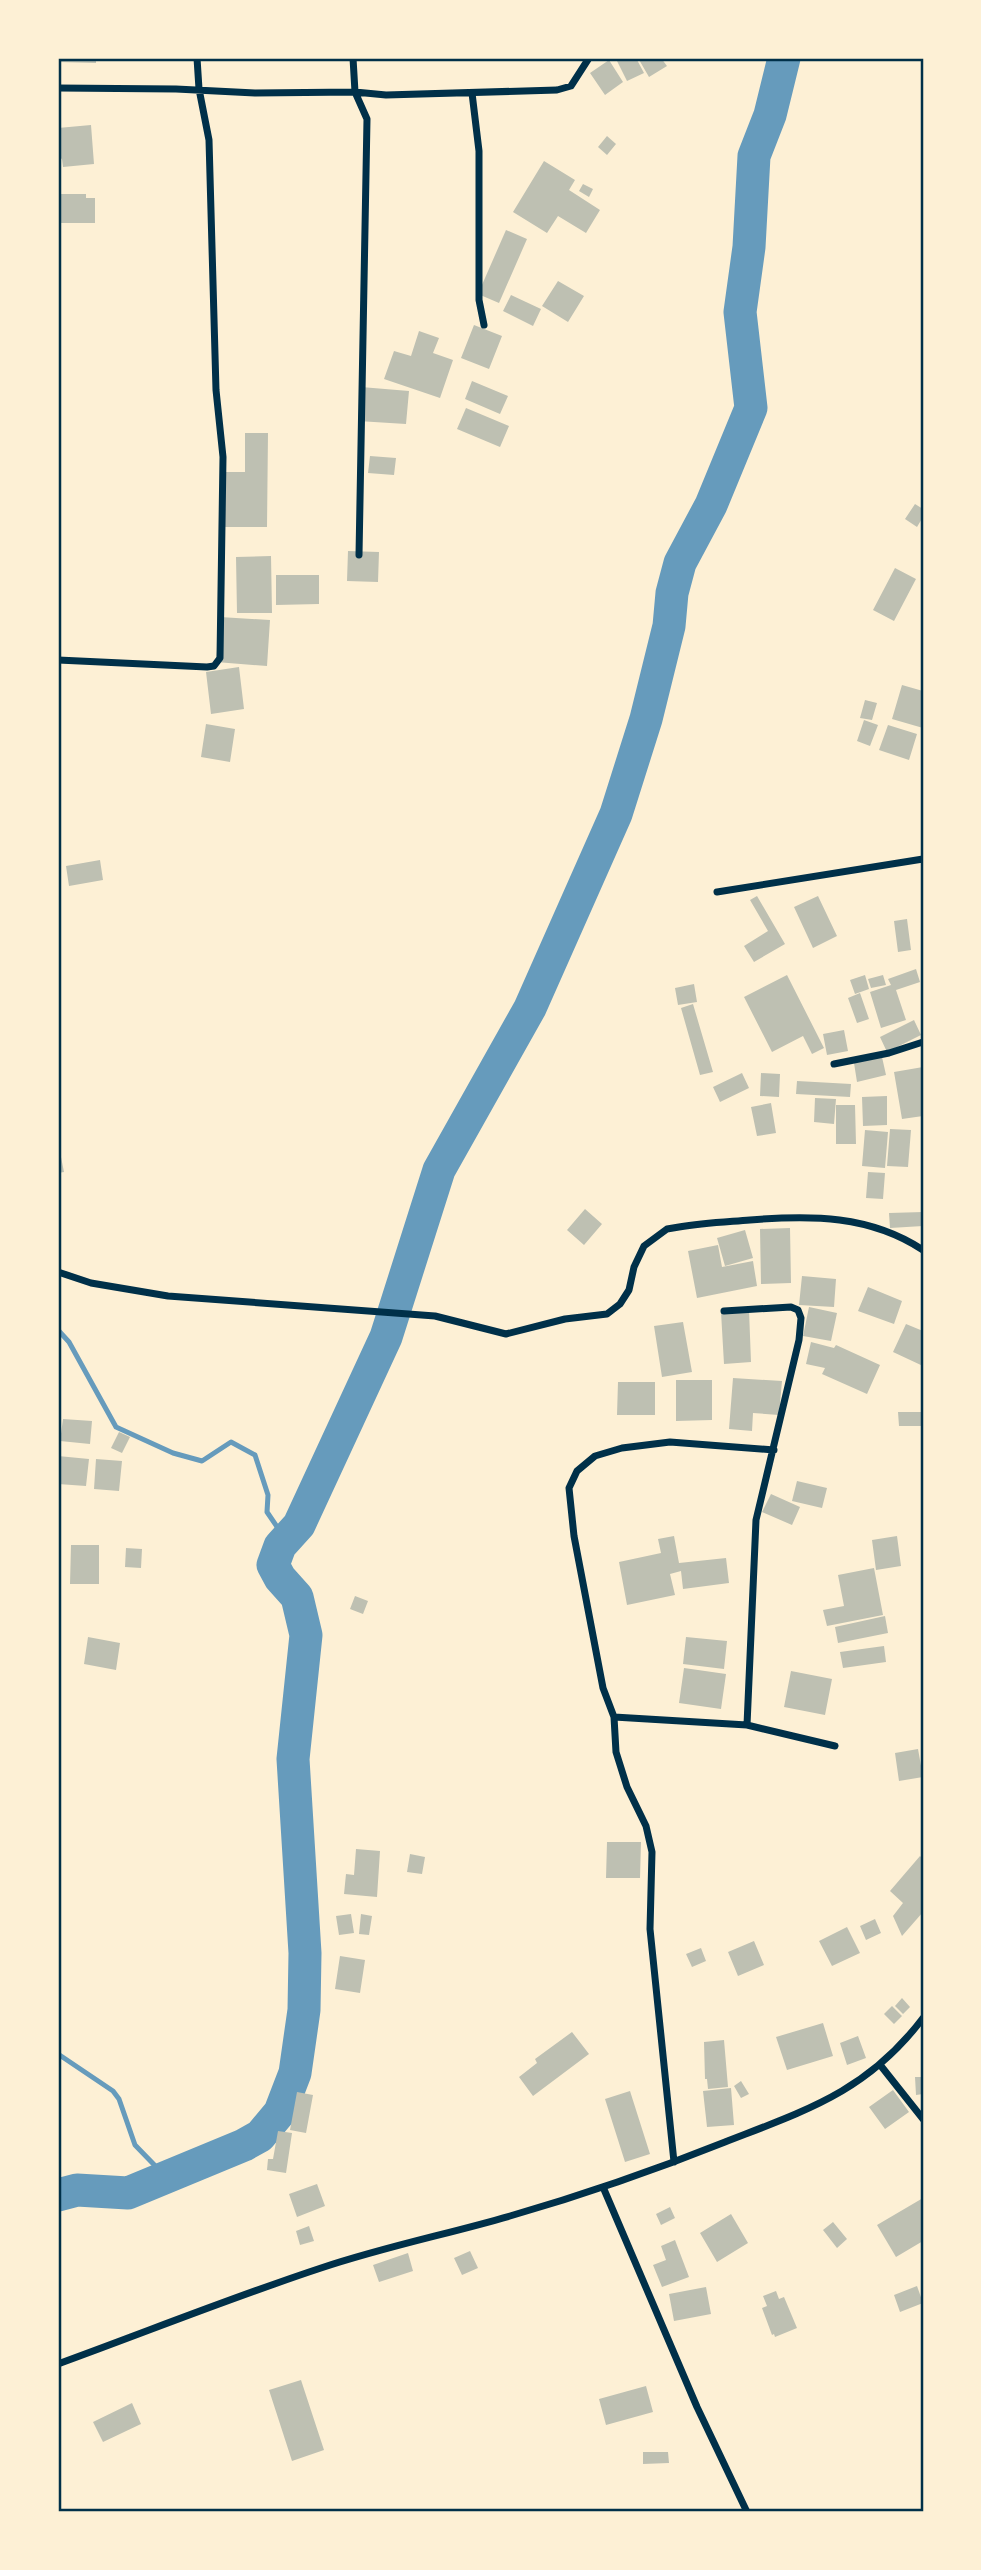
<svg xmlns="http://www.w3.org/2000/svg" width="981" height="2570" viewBox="0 0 981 2570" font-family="'PT Sans',sans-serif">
  <rect width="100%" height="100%" fill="#fdf0d5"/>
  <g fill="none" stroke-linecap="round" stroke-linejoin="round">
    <path stroke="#669bbc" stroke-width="5" d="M58,1330l11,12 47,85 57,26 29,8 29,-19 24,13 13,40 -1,17 19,28
      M58,2054l55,37 6,8 16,46 32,33"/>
    <path stroke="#669bbc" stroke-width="33" d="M58,2195l19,-5 51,3 116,-48 16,-9 20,-24 15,-39 9,-63 1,-57 -12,-194 13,-124 -9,-38 -17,-19 -7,-13 7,-19 19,-21 87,-188 53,-167 91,-162 86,-194 30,-95 23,-93 3,-33 8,-30 31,-58 40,-97 -11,-96 9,-65 5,-91 16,-41 14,-57"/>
  </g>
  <path fill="#bec0b2" d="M58,58h38v5l-38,-1z
    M618,58h18l8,15 -17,8 -11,-22z
    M638,58h23l6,8 -18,11z
    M609,60l14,22 -18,13 -15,-22z
    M91,125l3,39 -31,3 -1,-8 -4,-2v-29z
    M607,136l9,8 -9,11 -9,-8z
    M544,161l31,19 -6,10 31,20 -14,23 -28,-17 -11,17 -34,-21z
    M583,184l10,5 -4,8 -10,-6z
    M58,194h28v4h9v25h-37z
    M506,230l21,9 -28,64 -21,-9z
    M558,281l26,15 -16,26 -26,-16z
    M511,295l30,14 -8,17 -30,-15z
    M474,325l28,11 -13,33 -28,-11z
    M419,331l20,7 -6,15 20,7 -13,38 -56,-19 10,-28 17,5z
    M472,381l36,15 -8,18 -35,-15z
    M361,387l48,4 -3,33 -48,-3z
    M466,408l43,18 -9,21 -43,-18z
    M245,433h23l-1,94h-45l1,-55h22z
    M370,456l26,2 -2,17 -26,-2z
    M915,504l8,5v8l-6,10 -12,-8z
    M348,551l31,1 -1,30 -31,-1z
    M271,556l1,57h-35l-1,-56z
    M895,568l21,11 -22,42 -21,-11z
    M276,575h43v29l-43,1z
    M220,617l50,3 -3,46 -51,-4z
    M239,667l5,42 -33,5 -5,-42z
    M902,685l21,6v37l-31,-9z
    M865,700l12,3 -5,17 -12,-2z
    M864,720l14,5 -8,21 -13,-5z
    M206,724l29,5 -5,33 -29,-5z
    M888,725l29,9 -8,26 -30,-10z
    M100,860l3,20 -34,6 -3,-20z
    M757,896l28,48 -31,18 -10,-16 24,-15 -18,-31z
    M818,896l19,40 -24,12 -19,-41z
    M907,919l4,31 -13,2 -4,-31z
    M916,969l4,13 -24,8 10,30 -25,8 -11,-36 21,-7 -3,-6z
    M787,975l37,73 -12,6 -9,-18 -31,16 -28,-55z
    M865,975l4,14 -14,5 -5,-14z
    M883,975l3,10 -15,3 -3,-9z
    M694,984l3,18 -19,3 -3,-17z
    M860,993l9,26 -12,4 -9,-25z
    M693,1004l20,68 -13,3 -19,-67z
    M914,1020l7,15 -34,17 -7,-15z
    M844,1030l4,21 -21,4 -4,-21z
    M882,1057l4,18 -29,7 -3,-19z
    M923,1067v49l-21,3 -8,-47z
    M742,1073l7,15 -29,14 -7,-15z
    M761,1073l19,1 -1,23 -19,-1z
    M797,1081l54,3 -1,13 -54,-3z
    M887,1096v29l-24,1 -1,-29z
    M815,1098l21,1 -2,25 -20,-2z
    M771,1103l5,30 -19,3 -6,-29z
    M836,1105h19l1,39h-20z
    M890,1129l21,1 -3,37 -21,-1z
    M865,1130l23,2 -3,36 -23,-2z
    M58,1142l6,30 -6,1z
    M868,1172l17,1 -2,26 -17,-1z
    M585,1209l17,15 -18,21 -17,-15z
    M923,1212v14l-33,2 -1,-15z
    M790,1228l1,55 -30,1 -1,-55z
    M745,1230l8,28 -28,8 -8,-28z
    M718,1245l4,22 31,-6 4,25 -60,12 -9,-47z
    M802,1276l34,3 -2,28 -35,-2z
    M868,1287l34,14 -8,23 -36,-13z
    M809,1307l28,6 -6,28 -28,-5z
    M749,1310l2,52 -27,2 -3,-52z
    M683,1322l9,50 -30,5 -8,-51z
    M906,1324l17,7v35l-30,-14z
    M811,1342l23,6 2,-3 44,20 -13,29 -45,-20 3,-6 -19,-4z
    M733,1378l49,3 -3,34 -26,-2 -1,18 -23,-2z
    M676,1380h36v40l-36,1z
    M618,1382h37v33h-38z
    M898,1412h25v14h-24z
    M63,1419l29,2 -2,23 -30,-3z
    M119,1432l11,5 -8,16 -11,-5z
    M58,1456l31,3 -3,27 -28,-2z
    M96,1459l26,2 -3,30 -25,-2z
    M797,1481l30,7 -5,20 -30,-7z
    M771,1494l29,13 -8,18 -30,-13z
    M674,1536l5,27 47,-5 3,25 -46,6 -2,-18 -11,3 5,21 -48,10 -8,-43 42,-9 -3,-14z
    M897,1536l4,30 -25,4 -4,-30z
    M71,1545h28v39h-29z
    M126,1548l16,1 -1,19 -16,-1z
    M874,1568l9,47 -56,11 -4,-16 21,-4 -6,-31z
    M355,1596l13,5 -5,13 -13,-5z
    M885,1616l3,17 -50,10 -3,-16z
    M88,1637l32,6 -4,27 -32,-6z
    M686,1637l41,4 -3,28 -41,-5z
    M884,1646l2,16 -43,6 -3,-16z
    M684,1668l42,6 -5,35 -42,-6z
    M791,1671l41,8 -7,36 -41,-8z
    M918,1749l5,28 -24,4 -4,-28z
    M607,1842h34l-1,36h-34z
    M356,1849l24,2 -3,46 -33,-3 2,-20 8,1z
    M410,1854l15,3 -3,17 -15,-2z
    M920,1856l3,3v53l-21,24 -9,-20 10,-13 -13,-12z
    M351,1914l3,19 -15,2 -3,-19z
    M361,1914l11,2 -3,19 -10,-1z
    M875,1919l6,14 -15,7 -6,-14z
    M847,1927l13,26 -28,13 -13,-25z
    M754,1941l10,24 -26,11 -10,-24z
    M701,1948l5,13 -14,6 -6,-13z
    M340,1956l25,4 -5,33 -25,-4z
    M902,1998l8,9 -7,7 -8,-8z
    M892,2006l10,10 -8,8 -10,-10z
    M823,2023l10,33 -46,14 -11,-33z
    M572,2032l17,22 -56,42 -14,-19 18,-14 -2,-4z
    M858,2036l8,22 -19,7 -7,-22z
    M724,2040l4,47 -20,2 -1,-10h-2l-1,-37z
    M915,2077h8v17l-7,1z
    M741,2081l8,13 -8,4 -7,-12z
    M731,2088l3,37 -27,2 -4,-36z
    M893,2090l16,22 -24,17 -16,-22z
    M630,2091l20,63 -25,8 -20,-63z
    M297,2092l16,3 -7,38 -16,-3z
    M278,2131l14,2 -6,40 -19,-3 1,-11h5z
    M317,2184l8,22 -28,11 -8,-23z
    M923,2198v43l-27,16 -19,-32z
    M670,2207l5,11 -14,7 -5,-11z
    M731,2214l17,29 -31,19 -17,-29z
    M833,2222l14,17 -10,9 -14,-18z
    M309,2226l5,15 -14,4 -4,-14z
    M675,2240l14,37 -27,10 -9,-22 13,-5 -5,-14z
    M470,2251l8,17 -16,7 -8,-17z
    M408,2253l5,18 -34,11 -6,-17z
    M917,2286l6,17 -23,9 -6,-17z
    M706,2287l5,27 -37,7 -5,-27z
    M776,2291l3,8 5,-2 13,31 -22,9 -1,-3 -2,1 -10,-27 5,-2 -4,-10z
    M301,2380l23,70 -32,11 -23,-71z
    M646,2386l7,26 -47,13 -7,-26z
    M132,2403l9,21 -38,18 -10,-20z
    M643,2452h25l1,11 -26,1z"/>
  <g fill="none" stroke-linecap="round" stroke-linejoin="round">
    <path stroke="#003049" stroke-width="7" d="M353,58l2,34 12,27 -8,436
      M58,88l118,1 79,4 100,-1 31,3 171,-5 14,-4 18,-28
      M472,93l7,58v149l5,25
      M58,660l149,7 7,-1 6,-8 3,-201 -7,-67 -7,-250 -10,-51 -2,-31
      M717,892l206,-33
      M834,1064l55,-11 34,-11
      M58,1272l33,11 77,13 267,20 71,18 59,-15 42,-5 13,-10 9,-14 5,-23 10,-21 23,-17 12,-2c24,-4 47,-5 71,-7 61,-5 120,-5 173,30
      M724,1311l67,-4 7,3 3,8 -2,22 -43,180 -9,205
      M614,1717l133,8 88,21
      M881,2066l42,53
      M674,2162l-24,-233 2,-77 -6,-26 -19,-39 -11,-35 -2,-35 -11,-29 -29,-152 -5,-48 8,-17 18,-15 27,-8 48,-6 104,8
      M603,2187l94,220 50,105
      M58,2364c88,-32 175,-67 263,-96 62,-21 127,-34 189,-52 73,-21 145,-46 215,-74 82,-32 143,-51 198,-124"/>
  </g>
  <rect width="981" height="2570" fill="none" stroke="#fdf0d5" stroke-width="119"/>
  <rect x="60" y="60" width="862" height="2450" fill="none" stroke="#003049" stroke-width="2.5"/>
</svg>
